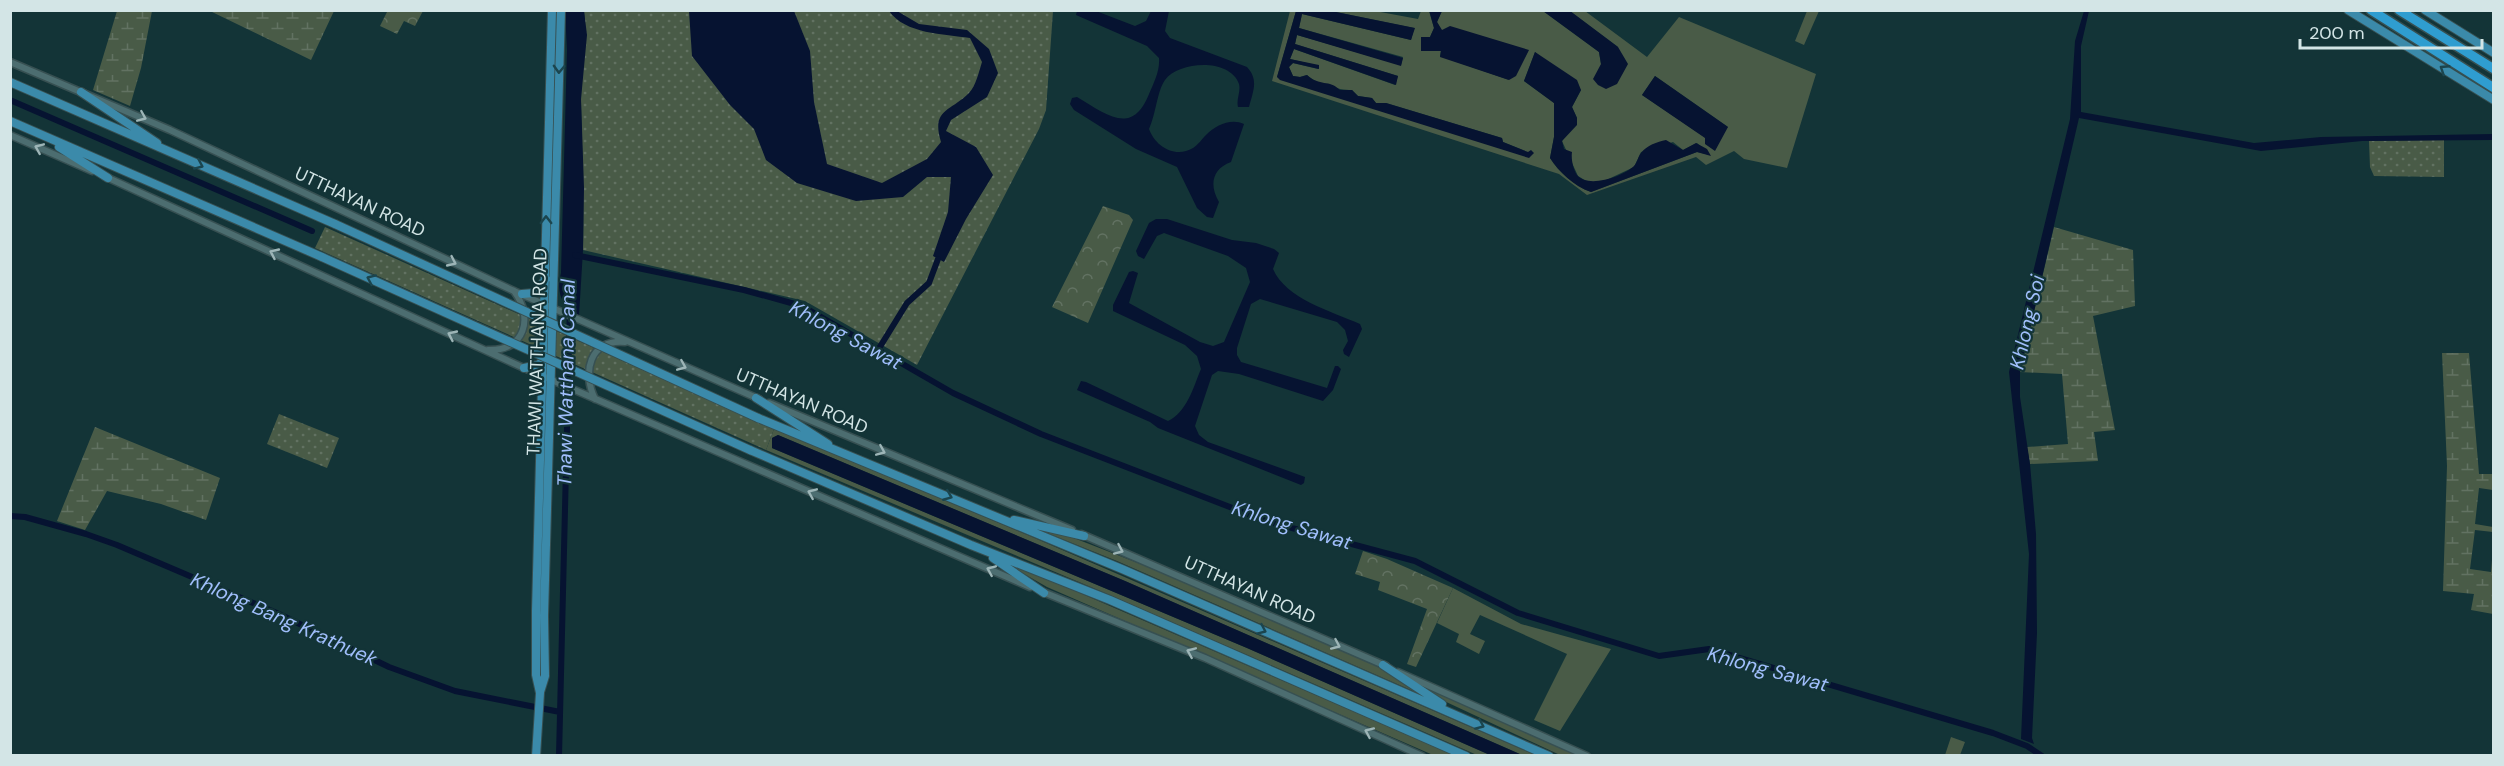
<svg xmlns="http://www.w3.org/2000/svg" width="2504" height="766" viewBox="0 0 2504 766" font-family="'DM Sans',sans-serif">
  <defs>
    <pattern id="forest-crowns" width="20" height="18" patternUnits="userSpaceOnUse" patternTransform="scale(1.5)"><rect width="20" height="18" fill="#495b47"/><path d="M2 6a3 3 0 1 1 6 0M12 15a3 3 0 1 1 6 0" fill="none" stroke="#627262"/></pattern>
    <pattern id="wetland-marsh" width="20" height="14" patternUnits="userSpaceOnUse" patternTransform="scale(1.5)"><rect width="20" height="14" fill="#495b47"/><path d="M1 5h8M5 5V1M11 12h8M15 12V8" fill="none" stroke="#627262"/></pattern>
    <pattern id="garden-dots" width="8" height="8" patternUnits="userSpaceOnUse" patternTransform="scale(1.5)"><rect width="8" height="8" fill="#495b47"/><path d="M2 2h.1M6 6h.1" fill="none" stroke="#627262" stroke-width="1.8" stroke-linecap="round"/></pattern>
  </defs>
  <rect width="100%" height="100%" fill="#133437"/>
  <path fill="#495b47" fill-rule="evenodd" d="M1290,11h6l-19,66 251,75 -25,-10 -1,-4 -116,-35h-10l-4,-5 -14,-2 -6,-6c-14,0 -35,-6 -45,-15l-7,2 -7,-1 -4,-9 4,-4 25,6 1,-3 -29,-7 4,-10 101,36 3,-9 -103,-32 2,-9 104,30 2,-8 -104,-29 3,-14 109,26 3,-12 -83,-17h44l43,8 3,-8h8l5,17 -4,9 11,13 -1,6 69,24 -67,-49 -5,-9 5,-11h101l56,41 2,12 17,-17 -48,-36h15l62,46 32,-40 137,57 -29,94 -43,-9 -10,-8 -28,14 -10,-8 -109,38 -28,-21 -287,-93zM1535,52l46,38 -9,17 5,11 -15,23 16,35 10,6h14l32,-15 7,-15 32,-10 10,8 14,-7 13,12 -13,-3 -106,40c-17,-6 -32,-20 -41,-34l4,-21v-34l-30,-22zM1655,76l73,51 -22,17v-6l-64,-43z
    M1807,11h12l-15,34 -9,-4z
    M774,429l256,107 505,219h-13l-397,-174 -347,-146 -6,3v10l475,200 243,107h-13l-372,-162 -339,-143z
    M1041,528l20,5 118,46 202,89 34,21 -2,2 -296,-130 -70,-28z
    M1013,564l441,191h-21l-386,-168 -35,-20z
    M1453,588l68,36 90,25 -51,82 -26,-11 33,-66 -87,-39 -10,19 15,7 -6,13 -23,-12 3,-8 -22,-11z
    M1418,685l162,70h-20l-118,-55z
    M1951,737l14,5 -5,13h-15z"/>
  <path fill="url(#forest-crowns)" d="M388,10h35v1l-8,15 -11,-5 -7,13 -17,-8z
    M1103,206l26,9 4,5 -45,103 -36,-16z
    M1363,551l24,8 66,29 -37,79 -9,-3 20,-55 -49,-19 2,-8 -25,-8z"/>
  <path fill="url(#wetland-marsh)" d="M117,11h35l-11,57 -11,38 -37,-16z
    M210,11h124l-23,49z
    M2054,227l79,23 2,56 -42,10 22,114 -21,2 4,29 -68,3 -3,-17 41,-3 -6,-70 -42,-2z
    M2442,353h27l10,121h14v16l-14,-2 -4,36 18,3v5l-18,-2 -5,39 21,3 2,-24v66l-22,-4 3,-16 -31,-3 4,-125z
    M95,427l125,51 -14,42 -45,-16 -54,-13 -22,39 -28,-9z"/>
  <path fill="url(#garden-dots)" d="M584,11h469l-7,99 -7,19 -122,236 -112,-64 -222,-51c1,-50 -1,-99 -2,-148 0,-31 7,-60 3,-91z
    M2444,140v37l-70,-1 -4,-9 -1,-26z
    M325,227l449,202 -8,21 -451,-202z
    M279,414l60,24 -12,30 -60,-24z"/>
  <path fill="#061331" d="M1429,10l13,1 -5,11 5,8 8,-4 79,24 -13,26 -7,4 -69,-23 1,-6h-20v-14h9l4,-9z
    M565,11h19l3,24 -6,64 3,89 -1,62 -4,66c-18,-11 -23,-23 -18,-43l6,-223z
    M689,11h105l16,40 4,51 13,62 55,19 45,-24 14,-17c-10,-33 9,-30 28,-49 7,-7 10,-22 13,-31l-12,-24c-26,-4 -65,-4 -81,-27h8l22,13 48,6 22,19 9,24 -11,24 -36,23 -5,11 30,16 17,28 -27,44 -22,43 -11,-6 15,-44 3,-35h-24l-24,20 -47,4 -59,-18 -31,-23 -12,-31 -24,-24 -38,-49z
    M1077,11h19l39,15 11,-5 5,-10h18l-4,20 5,7 77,29c12,13 6,24 2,40h-11c-2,-8 3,-15 1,-23 -9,-26 -60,-23 -74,-4 -8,11 -9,34 -16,49 6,17 26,30 44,19 5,-3 9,-9 13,-13 10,-10 25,-17 38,-11l-13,38c-19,7 -22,23 -12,40l-6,16 -6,-1 -10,-9 -20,-41 -41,-18 -62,-39 -4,-6 2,-6 5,-1c29,17 55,40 72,-3 5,-12 11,-23 10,-36l-12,-12 -71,-31z
    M1296,11h35l84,17 -4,12 -109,-26 -3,14 104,30 -2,8 -104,-31 -2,9 103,32 -2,9 -102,-36 -4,10 29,6v4l-26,-6 -4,4 4,9 7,1 7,-2c13,12 22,4 33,15h12l6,6 14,2 4,5h10l116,35 1,4 25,10 3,-2 3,3 -5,5 -249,-78 -3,-3z
    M1543,11h27l48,36 10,17 -11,20 -11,5 -8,-4 -5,-6 8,-15 -2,-12z
    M2084,11h5l-8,35v66l173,31 67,-6 172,-3v6l-131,1 -101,10 -182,-33 -59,254v25l10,67 6,70 1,99 -5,105 2,6 -13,-5 8,-185 -20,-182 61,-253 5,-78z
    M1535,52l42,28 4,10 -9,17 5,11v7l-15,16 2,8 8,3c-1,7 1,17 5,23 11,14 47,1 57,-9 3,-3 4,-9 7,-13 6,-8 16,-11 25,-13l17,10 13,-7 11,6 4,7 -14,-4 -106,40c-17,-6 -32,-20 -41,-34l4,-21v-34l-30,-22z
    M1655,76l73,51 -13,24 -10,-7v-6l-63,-43z
    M1156,219h11l65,21 24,3 18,6 5,4 -6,16c13,30 58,42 87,55l2,5 -13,28 -5,-3 -1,-4 5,-9 -3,-11 -8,-8 -77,-23 -9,5 -14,44v7l4,7 86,26 8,-22h3l3,3 -8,21 -10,11 -84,-27 -21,-3 -6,4 -17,51 4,9 9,7 97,35 -1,6 -3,2 -143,-57 -8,-6 -73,-32 4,-9 5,1 82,39c19,-9 25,-33 33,-52l-4,-13 -12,-11 -72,-34v-6l16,-33 4,-1 5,2 -9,30 71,39 13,4 11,-4 26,-60 -4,-14 -18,-12 -64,-23 -7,3 -13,23 -6,-3 -2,-5 13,-28z
    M778,435l347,146 397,174h-32l-243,-107 -475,-200v-10z"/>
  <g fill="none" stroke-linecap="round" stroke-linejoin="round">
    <path stroke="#061331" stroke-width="6" d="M10,100l302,131
      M575,255l169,35 58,16 151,87 88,41 225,87 149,40 103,52 141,43 50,-7 284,84 34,13 15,10
      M878,350l29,-47 22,-20 9,-24
      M10,516l15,1 61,17 31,11 162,69 110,53 66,24 105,21
      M559,756l11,-453"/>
    <g stroke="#375052" stroke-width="9">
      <path id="minor" d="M10,62l160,68 344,161 245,108
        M10,135l82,36
        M104,176l420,192 506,219
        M488,350c37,1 46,-32 26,-59
        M595,399c-13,-26 -6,-60 30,-57
        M769,403l303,127
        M1081,534l305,132
        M1043,592l162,66 217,98
        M1398,672l189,84"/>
    </g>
    <g stroke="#375052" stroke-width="10">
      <path id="major" d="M2348,10l146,90
        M2425,10l69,43
        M10,82l325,142
        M81,92l76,51
        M10,121l312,136
        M59,147l49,31
        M522,294l12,-1 12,-14
        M524,368l14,-3 6,-5
        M756,398l72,46
        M758,418l364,151 427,187
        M750,450l221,95 139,55 356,156
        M1014,520l70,16
        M993,558l51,35
        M1383,665l59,39
        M540,692l5,-16 -1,-60 17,-606
        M536,756l4,-63 -4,-18v-64l16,-601"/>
    </g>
    <g stroke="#375052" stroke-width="12">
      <path id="highway" d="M2371,10l123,78
        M2399,10l95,59"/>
    </g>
    <use href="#minor" stroke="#4c6d70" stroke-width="6"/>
    <use href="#major" stroke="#3b8aaa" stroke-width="8"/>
    <use href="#highway" stroke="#2f9dd0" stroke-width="9"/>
    <g stroke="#375052" stroke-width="10" stroke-linecap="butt">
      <path id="major-bridge" d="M335,224l423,194
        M322,257l428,193"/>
    </g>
    <use href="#major-bridge" stroke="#3b8aaa" stroke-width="8"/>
  </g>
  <defs><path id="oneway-chevron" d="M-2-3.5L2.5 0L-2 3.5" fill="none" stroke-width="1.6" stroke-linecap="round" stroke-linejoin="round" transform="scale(1.5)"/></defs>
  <g stroke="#1b454e">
    <use href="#oneway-chevron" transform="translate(559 69) rotate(92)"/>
    <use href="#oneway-chevron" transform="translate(2444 69) rotate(-147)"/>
    <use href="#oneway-chevron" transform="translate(199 165) rotate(24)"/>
    <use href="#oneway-chevron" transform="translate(546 220) rotate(-90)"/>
    <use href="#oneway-chevron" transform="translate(371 279) rotate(-156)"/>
    <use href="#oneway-chevron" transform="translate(948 496) rotate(22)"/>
    <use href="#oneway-chevron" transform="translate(1262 630) rotate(24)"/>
    <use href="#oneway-chevron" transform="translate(1480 725) rotate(24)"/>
  </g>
  <g stroke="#9db5b7">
    <use href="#oneway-chevron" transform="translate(142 117) rotate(23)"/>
    <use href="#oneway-chevron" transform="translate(39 148) rotate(-157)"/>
    <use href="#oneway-chevron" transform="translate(274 253) rotate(-155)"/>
    <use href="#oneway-chevron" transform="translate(452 262) rotate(25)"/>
    <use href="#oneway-chevron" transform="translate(452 335) rotate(-155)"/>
    <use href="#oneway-chevron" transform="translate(682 366) rotate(23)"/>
    <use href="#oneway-chevron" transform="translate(881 451) rotate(23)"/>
    <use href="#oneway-chevron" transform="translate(812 493) rotate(-157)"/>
    <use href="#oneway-chevron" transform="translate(1119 550) rotate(24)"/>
    <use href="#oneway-chevron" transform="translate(991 570) rotate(-157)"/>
    <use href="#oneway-chevron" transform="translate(1336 645) rotate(24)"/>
    <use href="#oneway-chevron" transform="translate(1191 652) rotate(-157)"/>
    <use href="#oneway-chevron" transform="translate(1369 732) rotate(-156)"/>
  </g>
  <g text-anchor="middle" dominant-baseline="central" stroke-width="4.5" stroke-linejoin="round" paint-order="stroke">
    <g font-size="18" fill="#d3e5e6" stroke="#133437">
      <text transform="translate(360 202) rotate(25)">UTTHAYAN ROAD</text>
      <text transform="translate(537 352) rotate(-88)">THAWI WATTHANA ROAD</text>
      <text transform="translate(802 401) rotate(23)">UTTHAYAN ROAD</text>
      <text transform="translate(1250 590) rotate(24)">UTTHAYAN ROAD</text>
    </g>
    <g font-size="20" font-style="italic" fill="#a0befb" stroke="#133437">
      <text transform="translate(2027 322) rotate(-77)">Khlong Soi</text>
      <text transform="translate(846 335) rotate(28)">Khlong Sawat</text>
      <text transform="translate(566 383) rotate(-89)">Thawi Watthana Canal</text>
      <text transform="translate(1292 525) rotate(17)">Khlong Sawat</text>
      <text transform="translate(284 619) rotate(24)">Khlong Bang Krathuek</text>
      <text transform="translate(1768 669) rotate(15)">Khlong Sawat</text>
    </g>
  </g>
  <rect width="2504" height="766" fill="none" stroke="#d3e5e6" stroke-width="24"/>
  <path d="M2300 39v9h182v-9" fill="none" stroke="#d3e5e6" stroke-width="3"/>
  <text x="2309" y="39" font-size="18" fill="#d3e5e6" stroke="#133437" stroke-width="4.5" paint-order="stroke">200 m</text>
</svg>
